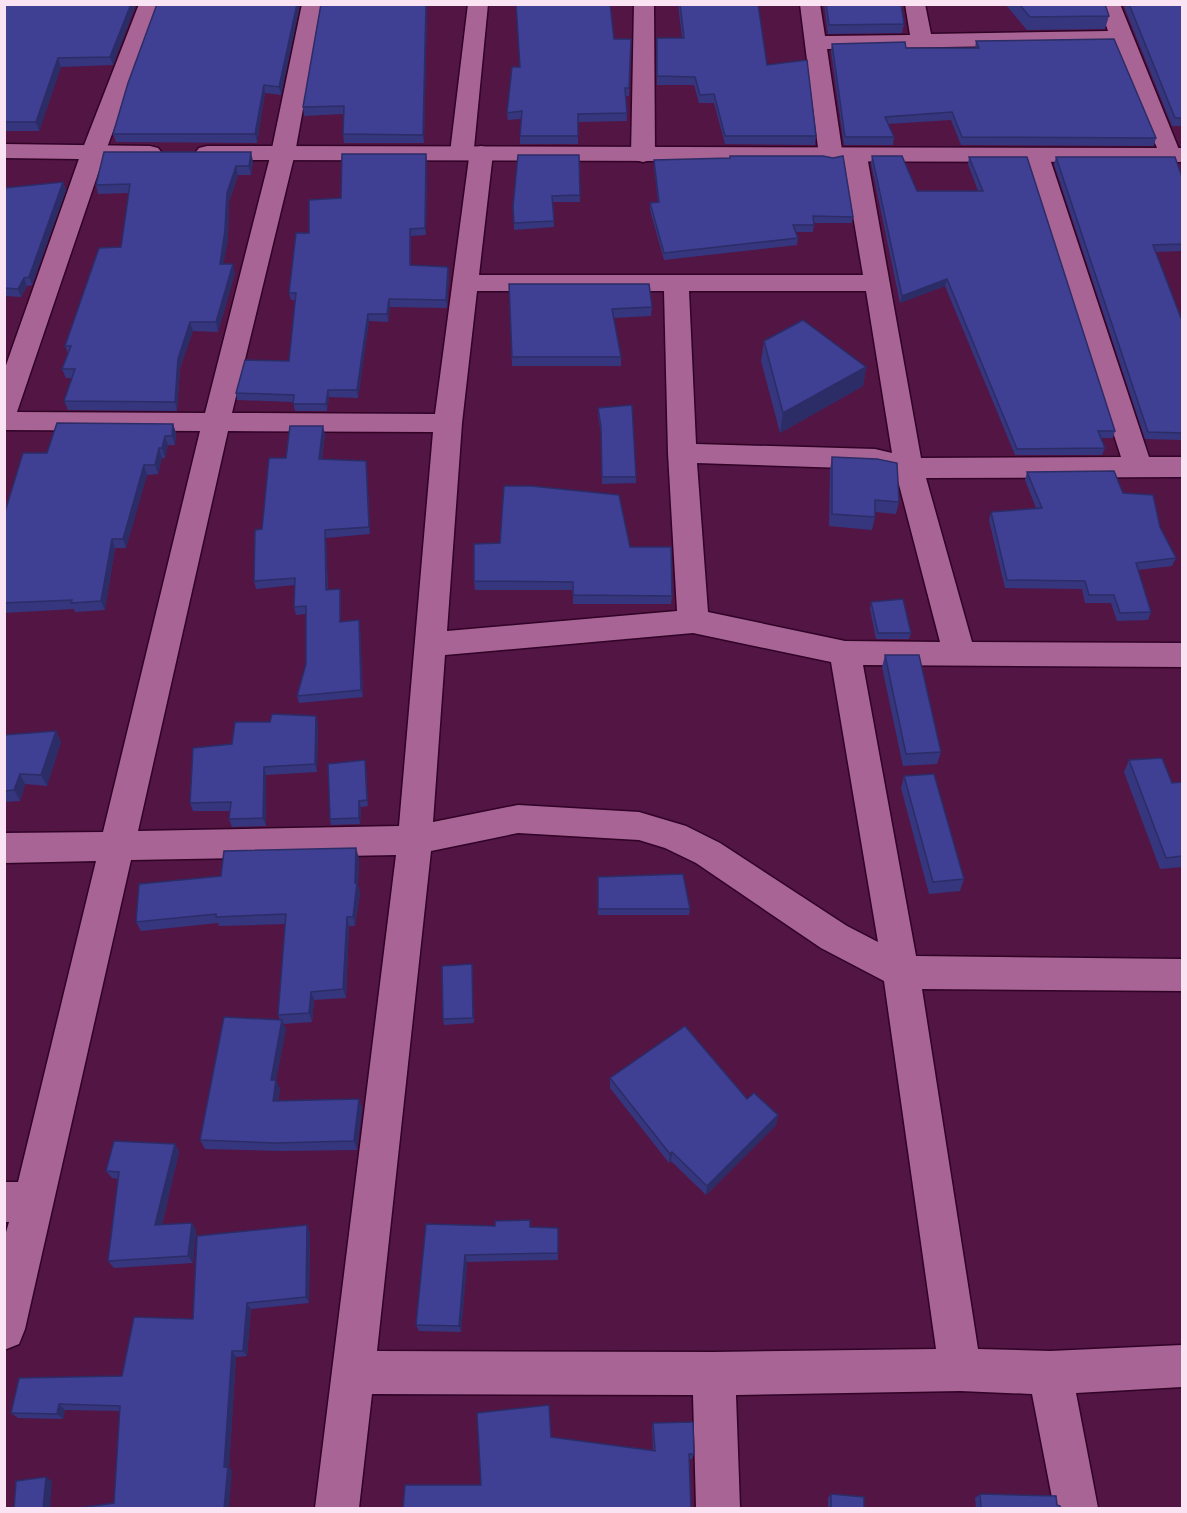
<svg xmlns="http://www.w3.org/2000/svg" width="1187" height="1513" viewBox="0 0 1187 1513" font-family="Georgia,serif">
  <rect width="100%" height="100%" fill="#521544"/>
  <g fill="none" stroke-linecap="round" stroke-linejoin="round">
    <g stroke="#310327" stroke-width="3">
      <path id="minor" d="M139,4h21l-55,149 -88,259 188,1 66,-260 31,-149h20l-27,149 -63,260 203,1 34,-256 -7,2 -8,-2 -4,-5 18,-149h20l-14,144 7,-2 8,2 4,5 -14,122h384l-20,-119 4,-5 8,-2 8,2 4,5 54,302 200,-1 -96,-301 4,-5 8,-2 8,2 4,5 100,301h33v20l-256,1 46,164 210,1v24l-319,-2 53,291 266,3v32l-260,-2 56,360 72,2 132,-6v42l-106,6 22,115h-44l-22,-114 -72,-3 -224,4 4,113h-44l-3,-113 -321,-1 -13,114h-44l81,-653 -265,5 -106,469 -6,15 -15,6v-111l5,-17h-5v-40h14l78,-321 -92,2v-30l99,-1 97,-401 -196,-1v-59l77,-218zM477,291h187l4,162 9,158 -230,20 15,-208zM689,291h177l26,162 -17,-4 -179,-5zM228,431l205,1 -34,394 -261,5zM697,463l178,6 21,4 44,169 -95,-1 -137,-29zM693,633l138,29 47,280 -31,-16 -127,-83 -34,-17 -47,-14 -121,-7 -85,17 12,-167zM518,833l121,7 26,8 31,15 125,85 63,33 52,368 -222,3 -337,-1 54,-500z
        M634,4h20l1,151 -4,5 -8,2 -8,-2 -4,-5z
        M800,4h20l5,32 85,-1 -5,-31h20l6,30 177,-3 -9,-27h21l62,153 -2,3 -8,2 -8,-2 -4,-5 -47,-111 -286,5 16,107 -4,5 -8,2 -8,-2 -4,-5z"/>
    </g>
    <g stroke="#310327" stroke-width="3">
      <path id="tertiary" d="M4,144l146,2 8,2 4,5 -4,5 -8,2 -146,-2z
        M207,146l975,2v14l-975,-2 -8,-2 -4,-5 4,-5z"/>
    </g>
    <use href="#minor" fill="#a86494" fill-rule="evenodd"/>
    <use href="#tertiary" fill="#a86494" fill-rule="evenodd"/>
  </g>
  <path fill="#36367e" d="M4,4h132l-23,61 -52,2 -22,64h-35z
    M157,4h143l-19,91 -16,-2 -8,50 -141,-1 -3,-8z
    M427,4l-3,139h-80l-1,-9v-20l-39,2 -1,-9z
    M678,4h80l9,61 49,71 -1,9 -90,-1 -11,-41h-15l-5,-18h-37v-47h25z
    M824,4h77l3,20 -2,9 -74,1z
    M1005,4h100l4,12 -4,13 -78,1z
    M1123,4h59v122h-10z
    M614,39h17l-2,57h-3l1,25 -49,1v22h-58v-8l1,-17 -13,1 -1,-7 13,-46z
    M976,41l180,97 -2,8 -193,-1 -10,-25 -63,4 6,13 -1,8h-49l-13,-94 1,-7 74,4h69z
    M579,155l1,47h-27l1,25 -40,3 -1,-23z
    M872,156l45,35h61l-10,-27 1,-7 146,274 -2,7h-12l4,10 -3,7h-87l-70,-169 -45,17 -29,-140z
    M1056,157l126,20v74l-27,1 26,66h1v125l-1,-3 -36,-1 -91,-275z
    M654,160l199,57 -1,6h-38l-1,9h-18l3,6 -1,7 -133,15 -14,-50v-7l8,-1 -4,-35z
    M253,161l-2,14h-13l-9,27 -1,37 -5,25 12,9 -17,59 -25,-1 -13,37 -3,43 -109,-1 -4,-9 8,-23h-6l-4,-9 6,-16 -3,-7 56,-99 8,-54 -31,1 -2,-9z
    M427,162l-1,73 -15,1v30l37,1 1,7 -2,34 -57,-1 -2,15 -19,-1 -11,77 -29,-1 -2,14h-32l-2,-9 -56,-2 -1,-7 53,-32 6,-61h-4l-2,-7 20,-60 32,-35z
    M63,182l3,8 -34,95 -5,1 -6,11 -15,-1 -2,3v-111z
    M509,284l143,23 -1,9 -37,2 7,39v9h-109z
    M764,341l102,26 -3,19 -83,47 -19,-72z
    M598,408l38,69v6l-34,1 -1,-50 -3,-19z
    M173,424l3,9 -1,12h-7l-3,13h-3l-4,16 -11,1 -21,73h-11l-10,62 -30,2 -1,-3 -70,4v-98l43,-62z
    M325,434l-3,25 44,2 1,8 3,65 -44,4 2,52 12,-1 1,8v24l18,-1 1,7 3,70 -64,6 -2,-7 9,-32v-50l-10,1 -2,-8 1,-22 -39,4 -2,-8 8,-52 24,-71z
    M832,457l67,45 -3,12 -21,-2v5l-3,13 -43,-4 1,-56z
    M1027,472l96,21 37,34 16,31 -4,8 -34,4 13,42 -3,8 -31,1 -6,-18h-26l-3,-14 -77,-1 -16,-68 2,-8 45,-4 -11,-28z
    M630,547l42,49 -1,8h-98v-14h-98l-1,-9z
    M871,602l40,31 -2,6h-33l-6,-30z
    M885,655l56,97 -4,12 -34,2 -21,-99z
    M316,716l2,8 -1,48 -51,3v51l-34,1 -3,-8 1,-8h-37l-3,-8 42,-59 38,-22z
    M56,731l5,11 -14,44 -22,-2 -5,17 -16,1v-67z
    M1129,760l43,23 10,-1v85l-22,2 -36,-97z
    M366,766l2,40 -7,1 -1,17 -29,1 -1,-6z
    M904,776l60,103 -4,12 -31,3 -28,-106z
    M359,858l-1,27 2,8 -5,33h-6l-3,72 -32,2 -2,22 -29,2 3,5 -10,51 4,9 -2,12 81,-2 3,9 -5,42 -77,1 -75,-2 -5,-9 80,-120 -2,-5 7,-91 -66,2 -1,-3 -77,8 -5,-9 85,-46z
    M598,877l92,32 -1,6h-91z
    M472,964l2,59 -30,2 -1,-6z
    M610,1078l137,21 31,16 -2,10 -70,70 -35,-34 -2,2 -59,-75z
    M175,1144l4,8 -17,73 30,-2 4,7 -3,33 -79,5 -6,-7 11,-82 -7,-1 -6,-7z
    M426,1224l132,4v32l-91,2 -6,70 -42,-1 -3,-6z
    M310,1232l-1,71 -58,6 -4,47 -11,1 -7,111 3,3 -118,32 6,-92 -55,-1 -2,9 -45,-1 -7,-5 111,-37 71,-57z
    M653,1423l41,31 -2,5 -211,26 70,-48 102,13 -1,-22z
    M831,1494l33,15h-36v-11z
    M980,1494l77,11 4,4h-85l-1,-11z"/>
  <path fill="#2c2c67" d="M131,4h5l-23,61 -3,-8z
    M297,4h3l-19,91 -2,-8z
    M426,4h1l-3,139 -1,-8z
    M58,58l3,9 -22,64 -3,-9z
    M264,85l1,8 -8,50 -2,-9z
    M251,152l2,9 -2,14 -2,-9z
    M426,154l1,8 -1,73 -1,-7z
    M236,166l2,9 -9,27 -1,37 -6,34 -2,-9 7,-71z
    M63,182l3,8 -34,95 -3,-8z
    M233,264l2,9 -17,59 -2,-10z
    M448,267l1,7 -2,34 -1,-8z
    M24,278l3,8 -6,11 -3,-8z
    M947,279l-2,7 -45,17 2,-7z
    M389,299l1,8 -2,15 -1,-8z
    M368,314l1,7 -11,77 -1,-8z
    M190,322l3,9 -13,37 -3,43 -2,-9 3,-43z
    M866,367l-3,19 -83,47 3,-20z
    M328,390l1,7 -2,14 -1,-7z
    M173,424l3,9 -1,12 -3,-9z
    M323,426l2,8 -4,33 -2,-8z
    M165,436l3,9 -3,13 -3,-10z
    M159,448l3,10 -4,16 -3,-9z
    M366,461l1,8 3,65 -1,-7z
    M144,465l3,10 -21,73 -3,-9z
    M325,530l1,8 2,60 -2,-8z
    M112,539l3,9 -10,62 -4,-9z
    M340,589l1,8v32l-1,-7z
    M359,620l1,7 3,70 -2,-7z
    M316,716l2,8 -1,48 -2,-8z
    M56,731l5,11 -14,44 -6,-11z
    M365,760l1,6 2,40 -1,-6z
    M264,767l2,8v51l-3,-8z
    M20,774l5,10 -5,17 -6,-11z
    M359,801l2,6 -1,17 -1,-6z
    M356,848l3,10 -1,27 2,8 -5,33 -2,-9z
    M347,917l2,9 -3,72 -3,-9z
    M311,992l3,8 -2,22 -3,-9z
    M282,1020l4,9 -10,51 4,9 -4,21 -3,-9 -2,-21z
    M359,1099l3,9 -5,42 -3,-9z
    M778,1115l-2,10 -70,70 1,-9z
    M175,1144l4,8 -19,80 -5,-7z
    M672,1152l-1,9 -2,2 1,-9z
    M192,1223l4,7 -3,33 -5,-7z
    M307,1225l3,7 -1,71 -3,-6z
    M465,1255l2,7 -6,70 -2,-6z
    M247,1303l4,6 -4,47 -4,-5z
    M232,1351l4,6 -7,111 3,3 -3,38h-5v-42z
    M59,1404l6,6 -2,9 -6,-5z
    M46,1477l6,4 -2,28h-7z"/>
  <path fill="#3f3f93" stroke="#2c2c67" stroke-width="1.5" d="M4,4h127l-21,53 -52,1 -22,64h-32z
    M157,4h140l-18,83 -15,-2 -9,49h-142l15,-51z
    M321,4h105l-3,131 -80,-1 1,-28 -41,1z
    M516,4h94l4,35h17l-2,49h-4l2,25 -49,1v22h-58l2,-25 -15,2 5,-46h8z
    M680,4h78l9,61 40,-5 9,76h-91l-11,-42 -14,1 -5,-18 -38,-1v-38h27z
    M826,4h75l3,20 -75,1z
    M1019,4h86l4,12 -79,1z
    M1129,4h53v114h-7z
    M1114,39l42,99 -194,-1 -10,-25 -67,5 9,20h-49l-13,-93 73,-2 1,6h73l-3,-7z
    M104,152h147l-2,14h-13l-9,27 -2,37 -5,34h13l-17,58h-26l-12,37 -3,43 -111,-1 11,-32h-13l9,-23h-6l34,-98 22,-1 9,-63 -34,1z
    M342,154h84l-1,74 -15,1v36l38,2 -2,33 -57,-1 -2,15h-19l-11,76h-29l-2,14h-33l1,-9 -58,-2 9,-33 44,1 7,-68h-7l7,-60h13v-33l32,-2z
    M518,155h61l1,40 -28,1 2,25 -40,2 -1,-16z
    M730,156h93l10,2 10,-2 10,61 -40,-1 1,9h-21l5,13 -134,15 -14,-50 9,-1 -5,-42 76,-2z
    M872,156h30l15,35h66l-14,-34h58l88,274h-17l7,17 -88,1 -70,-170 -45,17z
    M1056,157h119l7,20v67l-29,1 28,73h1v115l-34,-1z
    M63,182l-34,95 -5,1 -6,11 -14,-1v-100z
    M509,284h140l3,23 -40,2 9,48h-109z
    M803,320l63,47 -83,46 -19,-72z
    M632,405l4,72h-34l-1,-50 -3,-19z
    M57,423l116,1 -1,12h-7l-3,12h-3l-4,17h-11l-21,74h-11l-11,62 -30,2 1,-3 -68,3v-88l19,-62h24z
    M290,426h33l-4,33 47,2 3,66 -44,3 1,60 14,-1v33l19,-2 2,70 -64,6 9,-32v-58l-12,1 1,-29 -41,3 1,-51 7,-1 7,-71h17z
    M832,457l45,2 20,4 2,39 -24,-2v17l-43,-3z
    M1114,471l9,22 30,2 7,32 16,31 -40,5 15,49 -31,1 -6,-18h-25l-4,-14 -78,-1 -16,-68 51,-4 -15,-36z
    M504,486h27l88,9 11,52h41l1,49 -99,-1v-13l-99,-1v-37l26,-1z
    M903,599l8,34h-33l-7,-31z
    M885,655h34l22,97 -35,2z
    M272,714l44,2 -1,48 -51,3 -1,51 -34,1 2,-17 -41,1 3,-55 39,-4 3,-22h35z
    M56,731l-15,44 -21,-1 -6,16 -10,1v-56z
    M1162,758l10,25 10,-1v74l-16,2 -37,-98z
    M365,760l2,40 -8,1v17l-29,1 -2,-55z
    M934,774l30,105 -31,3 -29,-106z
    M356,848l-1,35h2l-4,34h-6l-4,72 -32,3 -2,21 -31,2 8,-101 -70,3v-3l-80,8 3,-38 82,-8 3,-25z
    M683,874l7,35h-92v-32z
    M472,964l1,54 -30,1 -1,-53z
    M224,1017l58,3 -11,60h5l-3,21 86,-2 -5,42 -78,2 -76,-3z
    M685,1026l62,73 7,-6 24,22 -71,71 -35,-34 -2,2 -60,-76z
    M114,1141l61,3 -20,81 37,-2 -4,33 -80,5 11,-89 -13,-1z
    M530,1220v7l28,1v25l-93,2 -6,71 -43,-1 10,-101 69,2v-5z
    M307,1225l-1,72 -59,6 -4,48h-11l-8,116 4,-1 -4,43h-152l42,-6 6,-97 -61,-2 -2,10 -46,-1 8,-35 103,-2 12,-59 59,2 4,-83z
    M549,1405l2,32 104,14 -2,-28 40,-1 1,32h-5l2,55h-288l2,-24h76l-4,-72z
    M46,1477l-3,32h-29l2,-28z
    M831,1494l33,3v12h-33z
    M980,1494l76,2 1,9 3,1 1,3h-80z"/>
  <rect width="1187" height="1513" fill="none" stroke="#fae3f2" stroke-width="12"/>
</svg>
